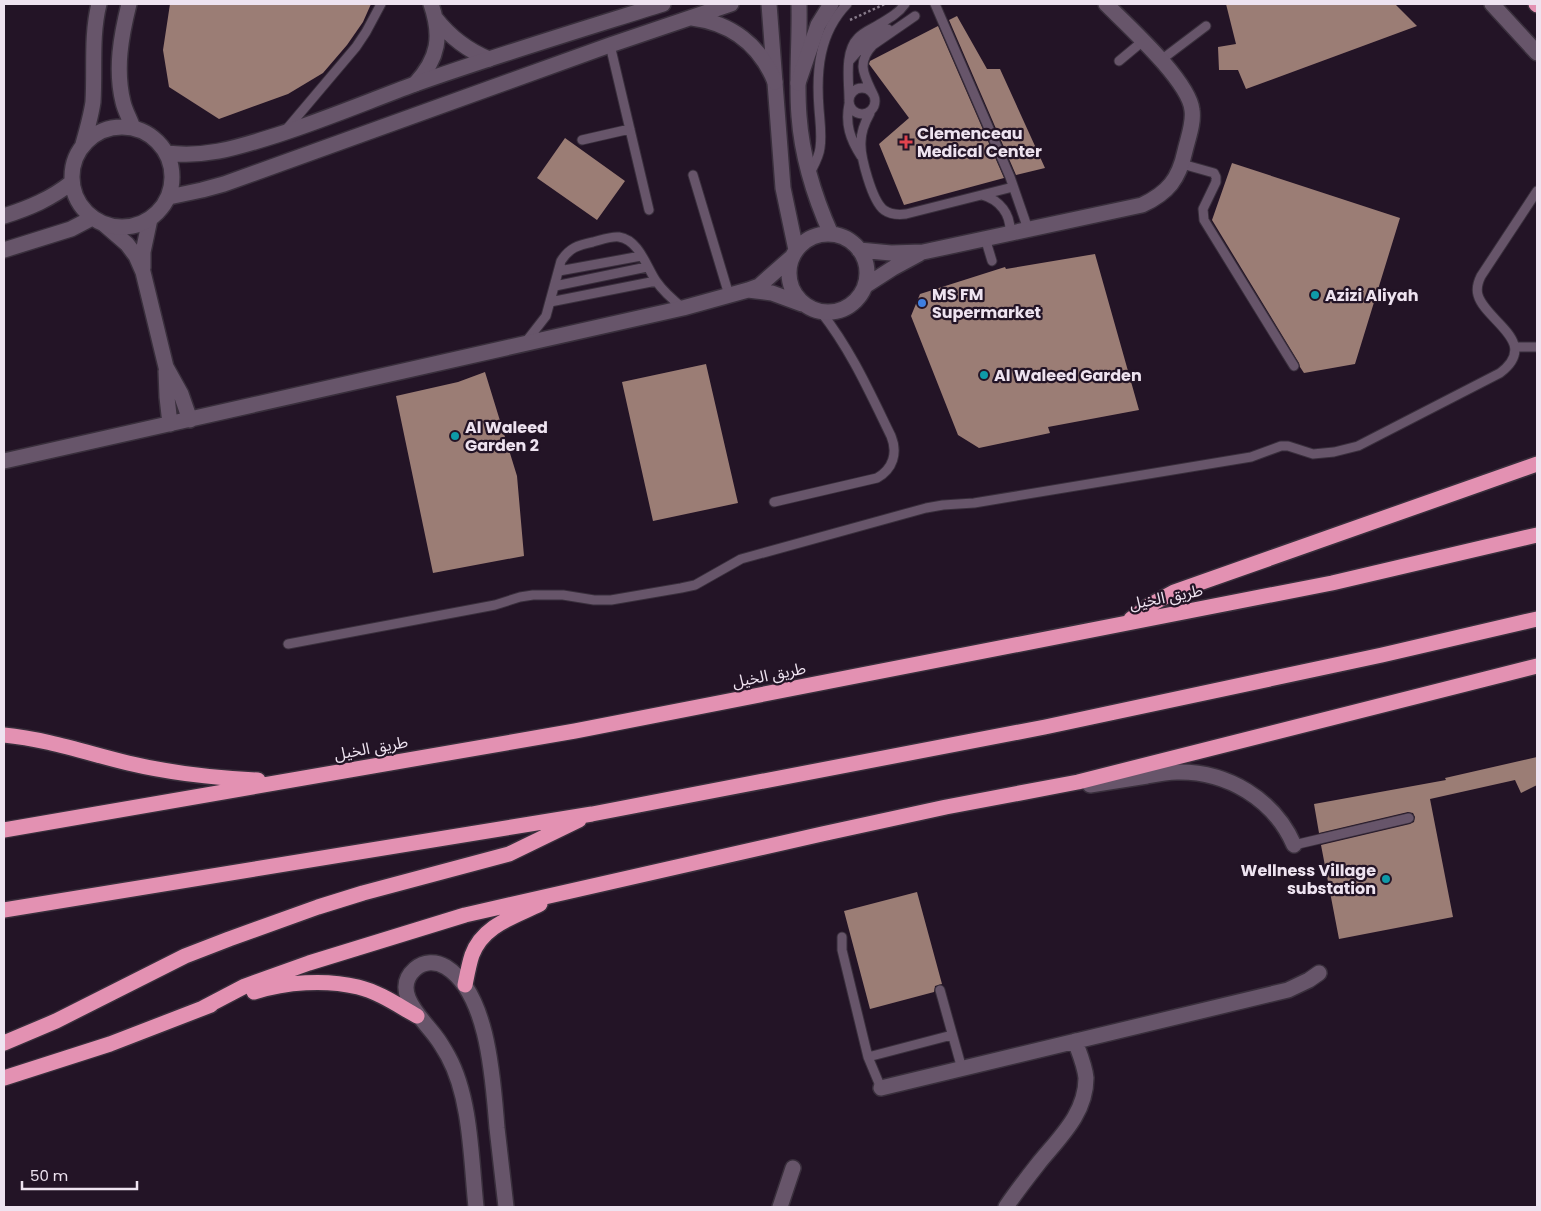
<svg xmlns="http://www.w3.org/2000/svg" width="1541" height="1211" viewBox="0 0 1541 1211" font-family="Poppins,'Noto Sans Arabic',sans-serif">
  <rect width="100%" height="100%" fill="#231426"/>
  <path fill="#9b7d75" d="M170,4h201l-8,18 -16,23 -24,28 -35,21 -69,25 -50,-32 -6,-37z
    M1226,4h169l22,22 -171,63 -8,-19h-19l-1,-23 18,-3z
    M957,16l30,53h13l45,99 -29,7 -67,-155z
    M938,26l66,152 -100,27 -25,-61 30,-26 -40,-54 1,-3z
    M565,138l60,43 -28,39 -60,-42z
    M1232,163l168,55 -45,146 -51,9 -4,-6 -1,-4 -87,-143z
    M1095,254l44,156 -91,17 2,6 -71,15 -21,-13 -47,-119 9,-22 85,-27 1,2z
    M706,364l32,139 -85,18 -31,-139z
    M485,372l32,104 7,80 -91,17 -37,-177 62,-14z
    M1537,757v28l-16,8 -6,-13 -85,19 23,118 -114,22 -18,-94 89,-21 4,-2 1,-5 -2,-4 -5,-1 -89,21 -5,-29 132,-24 -1,-2z
    M917,892l25,92 -7,2 -1,6 -64,17 -26,-98z"/>
  <g fill="none" stroke-linecap="round" stroke-linejoin="round">
    <g stroke="#392f3c" stroke-width="11">
      <path id="lane" d="M935,4l75,173 18,52
        M610,45l39,165
        M850,60l17,-19 21,-12
        M1161,60l45,-34
        M1119,61l24,-20
        M849 101a13 13 0 1 1 26 0a13 13 0 1 1-26 0Z
        M873,94c-9,-19 -17,-31 0,-49l42,-29
        M849,99c0,-18 -5,-47 9,-61 5,-6 13,-9 20,-13 10,-6 20,-11 27,-21
        M849,104c-4,20 1,35 12,52
        M870,113c-5,9 -9,18 -9,29 -1,14 11,59 23,68 7,5 14,5 22,4l107,-27
        M285,131l71,-84 10,-15 15,-28
        M582,140l48,-11
        M1182,164l32,9 2,4v5l-13,27 1,11 90,146
        M810,173c4,-8 9,-16 10,-25 2,-13 0,-26 -1,-39 -3,-38 0,-76 28,-105
        M693,175l36,120
        M982,195c18,5 29,19 28,38
        M985,238l7,23
        M559,271l82,-15
        M555,286l92,-19
        M550,302l106,-21
        M525,343l21,-27 15,-55c8,-13 17,-16 32,-19 8,-2 18,-6 26,-5 20,3 27,29 37,44 7,10 17,19 27,27
        M1518,347h19
        M774,502l103,-24c16,-9 21,-25 14,-42 -21,-43 -40,-86 -70,-124
        M288,644l207,-39 25,-8 13,-2h30l31,5h17l70,-12 14,-3 46,-26 185,-51 17,-3 31,-2 277,-46 30,-11h7l25,8 21,-2 24,-6 142,-73c41,-31 -15,-52 -22,-78 -2,-7 0,-13 3,-19l56,-85
        M1294,845l115,-27
        M842,937v13l26,107 13,31
        M940,990l22,79
        M868,1057l84,-22"/>
    </g>
    <g stroke="#392f3c" stroke-width="18">
      <path id="street" d="M769,4l14,184 13,62
        M799,4c1,37 -3,75 0,112 3,42 15,80 32,118
        M436,19c15,19 31,31 53,40
        M415,84c24,-26 27,-48 16,-80
        M105,225l22,19 9,12 7,16 23,95 15,27 9,26
        M789 273a39 39 0 1 1 78 0a39 39 0 1 1-78 0Z
        M859,250l32,3 32,-1 219,-47c26,-12 37,-26 43,-54 3,-13 9,-28 7,-41 -3,-29 -64,-84 -86,-106
        M143,268v-16l7,-33
        M865,286l28,-18 26,-14
        M748,290l24,3 30,11
        M166,371l1,26 3,27
        M4,461l679,-153 65,-18 11,-4 34,-30
        M1090,785c19,-3 38,-6 57,-9 10,-2 20,-4 30,-4 50,-1 97,27 117,73
        M881,1088l407,-98 21,-10 10,-7
        M780,1207l13,-39
        M1006,1207c10,-15 21,-29 32,-43 21,-26 48,-50 48,-86 -1,-12 -7,-26 -11,-37"/>
    </g>
    <g stroke="#392f3c" stroke-width="18">
      <path id="secondary" d="M129,4c-8,32 -14,65 -6,98 2,9 7,17 10,26
        M1492,4l45,49
        M692,18c39,5 68,27 83,64
        M798,83l20,-58 13,-21
        M72 177a50 50 0 1 1 100 0a50 50 0 1 1-100 0Z
        M83,144c4,-14 8,-28 10,-42 2,-33 -2,-66 6,-98
        M166,153c42,5 72,-6 111,-18 47,-15 92,-34 138,-51 82,-29 165,-54 248,-80
        M169,197l33,-7 22,-6 386,-139 121,-41
        M4,216c25,-8 47,-17 68,-34
        M4,250l67,-21 21,-11
        M476,1207c-5,-48 -5,-109 -28,-151 -4,-7 -8,-14 -12,-19 -13,-18 -46,-46 -21,-68 9,-8 21,-8 31,-2 43,27 47,115 51,161 3,27 6,53 9,79"/>
    </g>
    <g stroke="#392f3c" stroke-width="18">
      <path id="highway" d="M1536,4l1,1
        M1131,619l19,-14 24,-13 363,-128
        M4,735c42,4 83,18 124,28 42,10 86,15 130,17
        M4,830l571,-99 757,-148 205,-48
        M4,910l588,-96 453,-87 337,-72 155,-36
        M465,985c2,-10 4,-21 7,-30 11,-30 42,-38 68,-51
        M254,992c32,-10 71,-13 104,-5 21,5 41,19 59,29
        M203,1008l42,-22 64,-23 156,-48 357,-81 124,-27 132,-25 459,-116
        M4,1043l52,-22 129,-65 44,-17 89,-32 45,-14 146,-39 70,-34
        M4,1078l106,-34 101,-39"/>
    </g>
    <path stroke="#877a8a" stroke-width="2.5" stroke-dasharray="2.5 2.5" stroke-linecap="butt" d="M850,20l35,-16"/>
    <use href="#lane" stroke="#67556a" stroke-width="9"/>
    <use href="#street" stroke="#67556a" stroke-width="15"/>
    <use href="#secondary" stroke="#67556a" stroke-width="15"/>
    <use href="#highway" stroke="#e391b2" stroke-width="15"/>
  </g>
  <path fill="#e0444e" stroke="#231426" stroke-width="2" d="M903.5 134.5h5v5h5v5h-5v5h-5v-5h-5v-5h5z"/>
  <g fill="#0f9aa8" stroke="#231426" stroke-width="2">
    <circle cx="1315" cy="295" r="5"/>
    <circle cx="984" cy="375" r="5"/>
    <circle cx="455" cy="436" r="5"/>
    <circle cx="1386" cy="879" r="5"/>
  </g>
  <circle fill="#3f7fe0" stroke="#231426" stroke-width="2" cx="922" cy="303" r="5"/>
  <g text-anchor="middle" dominant-baseline="central" stroke-width="4.5" stroke-linejoin="round" paint-order="stroke">
    <g font-size="16" font-weight="bold" fill="#eee3f0" stroke="#231426" text-anchor="start">
      <text x="917" y="133">Clemenceau<tspan x="917" dy="18">Medical Center</tspan></text>
      <text x="932" y="294">MS FM<tspan x="932" dy="18">Supermarket</tspan></text>
      <text x="1325" y="295">Azizi Aliyah</text>
      <text x="994" y="375">Al Waleed Garden</text>
      <text x="465" y="427">Al Waleed<tspan x="465" dy="18">Garden 2</tspan></text>
      <text x="1376" y="870" text-anchor="end">Wellness Village<tspan x="1376" dy="18">substation</tspan></text>
    </g>
    <g font-size="16" fill="#eee3f0" stroke="#231426">
      <text transform="translate(1166 597) rotate(-11)">طريق الخيل</text>
      <text transform="translate(769 675) rotate(-11)">طريق الخيل</text>
      <text transform="translate(371 748) rotate(-10)">طريق الخيل</text>
    </g>
  </g>
  <rect width="1541" height="1211" fill="none" stroke="#eee3f0" stroke-width="10"/>
  <path d="M22 1181v8h115v-8" fill="none" stroke="#eee3f0" stroke-width="2.5"/>
  <text x="30" y="1181" font-size="15" fill="#eee3f0" stroke="#231426" stroke-width="4" paint-order="stroke">50 m</text>
</svg>
